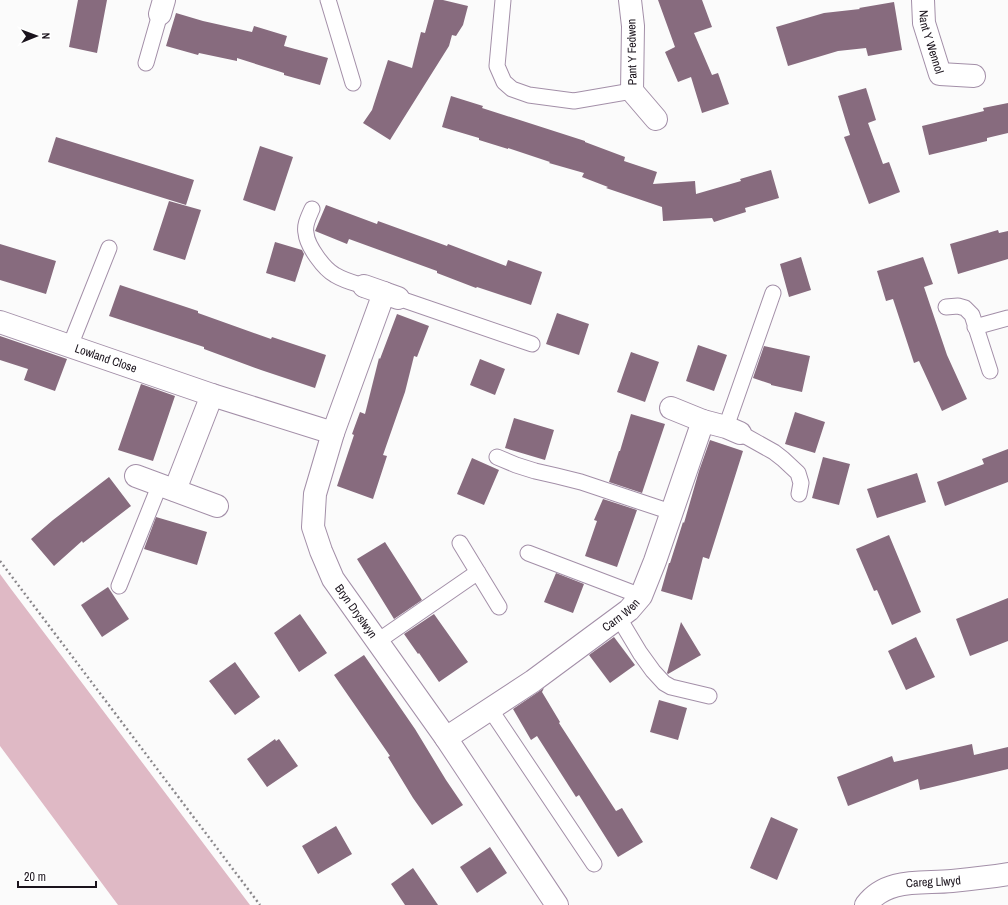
<svg xmlns="http://www.w3.org/2000/svg" width="1008" height="905" viewBox="0 0 1008 905" font-family="'Archivo Narrow',sans-serif">
  <rect width="100%" height="100%" fill="#fbfbfb"/>
  <path fill="#dfb9c5" d="M0,574l11,15 239,316h-132l-118,-159z"/>
  <path fill="#876b7e" d="M78,0h29l-10,53 -28,-6z
    M434,0h9l25,6 -5,19 -7,11 -4,-1 -3,11 -59,94 -27,-17 9,-13 16,-50 24,8 9,-36 4,1z
    M658,0h44l10,27 -18,6 18,42 6,-2 11,31 -27,9 -11,-36 -13,5 -13,-30 10,-5z
    M894,2l8,48 -34,6 -2,-8 -28,3 -50,15 -12,-39 48,-14 36,-4 -1,-1z
    M176,13l27,8 49,11 2,-6 33,10 -3,10 44,12 -8,27 -36,-10v-2l-47,-15v3l-38,-8 -1,2 -32,-9z
    M866,88l10,32 -8,3 15,41 6,-2 11,30 -31,12 -25,-67 6,-2 -12,-39z
    M451,96l32,10 -1,2 103,33v1l40,15 -1,4 33,11 -4,12 42,-3 1,13 45,-13 -1,-2 31,-9 8,28 -34,10 1,4 -32,10 -2,-4 -49,3 -1,-14 -56,-19 2,-1 -26,-10 2,-4 -35,-10 1,-1 -42,-14v1l-29,-9v-2l-37,-11z
    M1008,103v30l-21,5v3l-58,14 -7,-29 62,-15 -1,-3z
    M56,137l138,43 -8,25 -138,-43z
    M260,146l33,11 -18,54 -32,-11z
    M169,201l32,9 -16,50 -32,-10z
    M326,205l51,19 1,-3 69,25 1,-2 58,22 2,-6 34,12 -11,33 -54,-18 -1,1 -39,-15v-2l-88,-32 -2,5 -32,-13z
    M998,230l1,3 9,-2v28l-50,15 -8,-30z
    M275,242l27,8 2,4 -9,28 -29,-9z
    M0,244l56,17 -10,33 -46,-14z
    M801,257l10,33 -22,7 -9,-33z
    M923,257l10,27 -9,3 23,68 20,44 -25,12 -23,-50 -5,2 -21,-64 -7,2 -9,-30z
    M120,285l78,26v2l73,26 1,-2 54,18 -11,33 -54,-18 -57,-21v-2l-95,-31z
    M557,313l32,11 -10,31 -33,-11z
    M397,314l32,12 -12,31 -3,-1 -9,36 -22,63 4,1 -14,43 -36,-13 17,-51 -2,-1 8,-22 5,2 14,-56 1,1z
    M0,336l67,23 -12,32 -31,-11 4,-11 -28,-9z
    M698,345l29,10 -13,36 -28,-10z
    M764,346l46,10 -8,36 -31,-7v-1l-18,-6z
    M631,352l28,10 -14,40 -28,-10z
    M480,359l25,10 -10,26 -25,-10z
    M141,384l34,12 -22,65 -35,-11z
    M795,412l30,10 -10,31 -30,-9z
    M631,414l34,10 -23,69 -33,-11 10,-31h1z
    M514,418l40,12 -9,30 -40,-12z
    M710,440l33,11 -34,108 -6,-2 -11,43 -31,-9 8,-28h1l13,-41 1,1 15,-52z
    M1008,449v33l-63,24 -8,-24 47,-18 -2,-5z
    M823,457l27,7 -11,41 -27,-7z
    M472,458l27,12 -15,35 -27,-11z
    M917,473l9,29 -49,16 -10,-29z
    M109,477l22,29 -48,37 -1,-2 -28,25 -23,-27 22,-19z
    M603,499l34,11 -20,57 -32,-11 12,-35 -3,-1z
    M156,517l51,15 -10,33 -53,-16z
    M889,535l32,77 -29,13 -15,-35 -3,1 -18,-42z
    M385,542l37,58 -28,19 -37,-60z
    M556,573l28,11 -11,29 -29,-11z
    M108,587l21,32 -27,18 -21,-32z
    M1008,598v43l-38,15 -14,-37z
    M300,614l27,39 -28,19 -25,-39z
    M434,614l34,48 -29,20 -20,-29 -1,1 -14,-20z
    M681,622l20,33 -33,19 -1,-1z
    M614,637l21,28 -25,18 -21,-28z
    M916,637l19,40 -29,13 -18,-39z
    M364,655l51,74 31,51 17,25 -31,20 -19,-27 -25,-41 2,-1 -56,-81z
    M235,662l25,35 -25,18 -26,-34z
    M544,688l-2,4 18,30 -1,1 57,88 6,-3 21,34 -25,15 -39,-62 -3,2 -39,-61 -6,4 -18,-31z
    M659,700l28,8 -9,32 -28,-8z
    M275,739l1,2 3,-2 19,27 -31,21 -20,-28z
    M972,744l2,11 34,-8v22l-88,21 -2,-11 -70,27 -11,-29 55,-21 2,6z
    M771,817l27,12 -21,51 -27,-12z
    M336,826l16,28 -34,20 -16,-28z
    M490,847l17,26 -30,20 -17,-26z
    M413,868l25,37h-33l-14,-21z"/>
  <g fill="none" stroke-linecap="round" stroke-linejoin="round">
    <g stroke="#a38fa8" stroke-width="17">
      <path id="service" d="M328,0l1,3 24,80
        M503,0l-6,66 7,16 8,7 17,6 45,6 58,-10
        M146,63l14,-49
        M312,209c-3,7 -8,16 -6,24 1,13 18,36 29,42 10,6 19,8 29,11
        M398,298l134,46
        M946,307l12,-1 7,2 7,7 18,56
        M975,327l33,-9
        M70,346l39,-98
        M726,427l47,-134
        M740,433l34,19 9,7 15,14 3,10 -2,11
        M497,457l19,8 19,6 22,5 24,6 90,30
        M460,543l39,64
        M528,553l113,43
        M119,586l41,-102
        M619,618l21,35 13,18 11,12 7,4 38,9
        M378,641l100,-69
        M490,709l104,155"/>
    </g>
    <g stroke="#a38fa8" stroke-width="24">
      <g id="minor">
        <path d="M630,0l3,26 -1,65 24,28"/>
        <path id="s1" d="M923,0l1,23 16,51 34,2"/>
        <path d="M160,14l4,-14"/>
        <path d="M364,286l20,7"/>
        <path id="s2" d="M398,298l-14,-5 -51,140 -18,61 -2,33 8,24 12,28 113,159 111,167"/>
        <path id="s3" d="M0,322l212,73 121,38"/>
        <path d="M671,408l32,13 23,6 14,6"/>
        <path d="M136,476l81,30"/>
        <path d="M175,490l37,-95"/>
        <path id="s4" d="M446,738l87,-57 96,-71 12,-14 14,-35 48,-140"/>
      </g>
    </g>
    <g stroke="#a38fa8" stroke-width="24">
      <g id="tertiary">
        <path id="s5" d="M866,905c21,-28 56,-21 86,-24 19,-2 37,-4 56,-7"/>
      </g>
    </g>
    <path stroke="#8a878b" stroke-width="2.5" stroke-dasharray="2 3" stroke-linecap="butt" d="M0,561l260,344"/>
    <use href="#service" stroke="#fff" stroke-width="15"/>
    <use href="#minor" stroke="#fff" stroke-width="22"/>
    <use href="#tertiary" stroke="#fff" stroke-width="22"/>
  </g>
  <g text-anchor="middle" dominant-baseline="central" stroke-width="3" stroke-linejoin="round" paint-order="stroke">
    <g font-size="12" fill="#1a131c" stroke="#fff">
      <text stroke="none"><textPath href="#s1" startOffset="43">Nant Y Wennol</textPath></text>
      <text transform="translate(632 52) rotate(-91)">Pant Y Fedwen</text>
      <text stroke="none"><textPath href="#s3" startOffset="112">Lowland Close</textPath></text>
      <text stroke="none"><textPath href="#s2" startOffset="356">Bryn Dryslwyn</textPath></text>
      <text stroke="none"><textPath href="#s4" startOffset="214">Carn Wen</textPath></text>
      <text stroke="none"><textPath href="#s5" startOffset="74">Careg Llwyd</textPath></text>
    </g>
  </g>
  <g transform="translate(36 36) rotate(89)" stroke="#ffffff" stroke-width="3" paint-order="stroke">
  <path d="M0-3L7 15L0 10L-7 15Z" fill="#1a131c"/>
  <text y="-6" font-size="11" font-weight="bold" text-anchor="middle" fill="#1a131c">N</text>
  </g>
  <path d="M18 881v6h78v-6" fill="none" stroke="#1a131c" stroke-width="2"/>
  <text x="24" y="881" font-size="12" fill="#1a131c" stroke="#ffffff" stroke-width="3" paint-order="stroke">20 m</text>
</svg>
